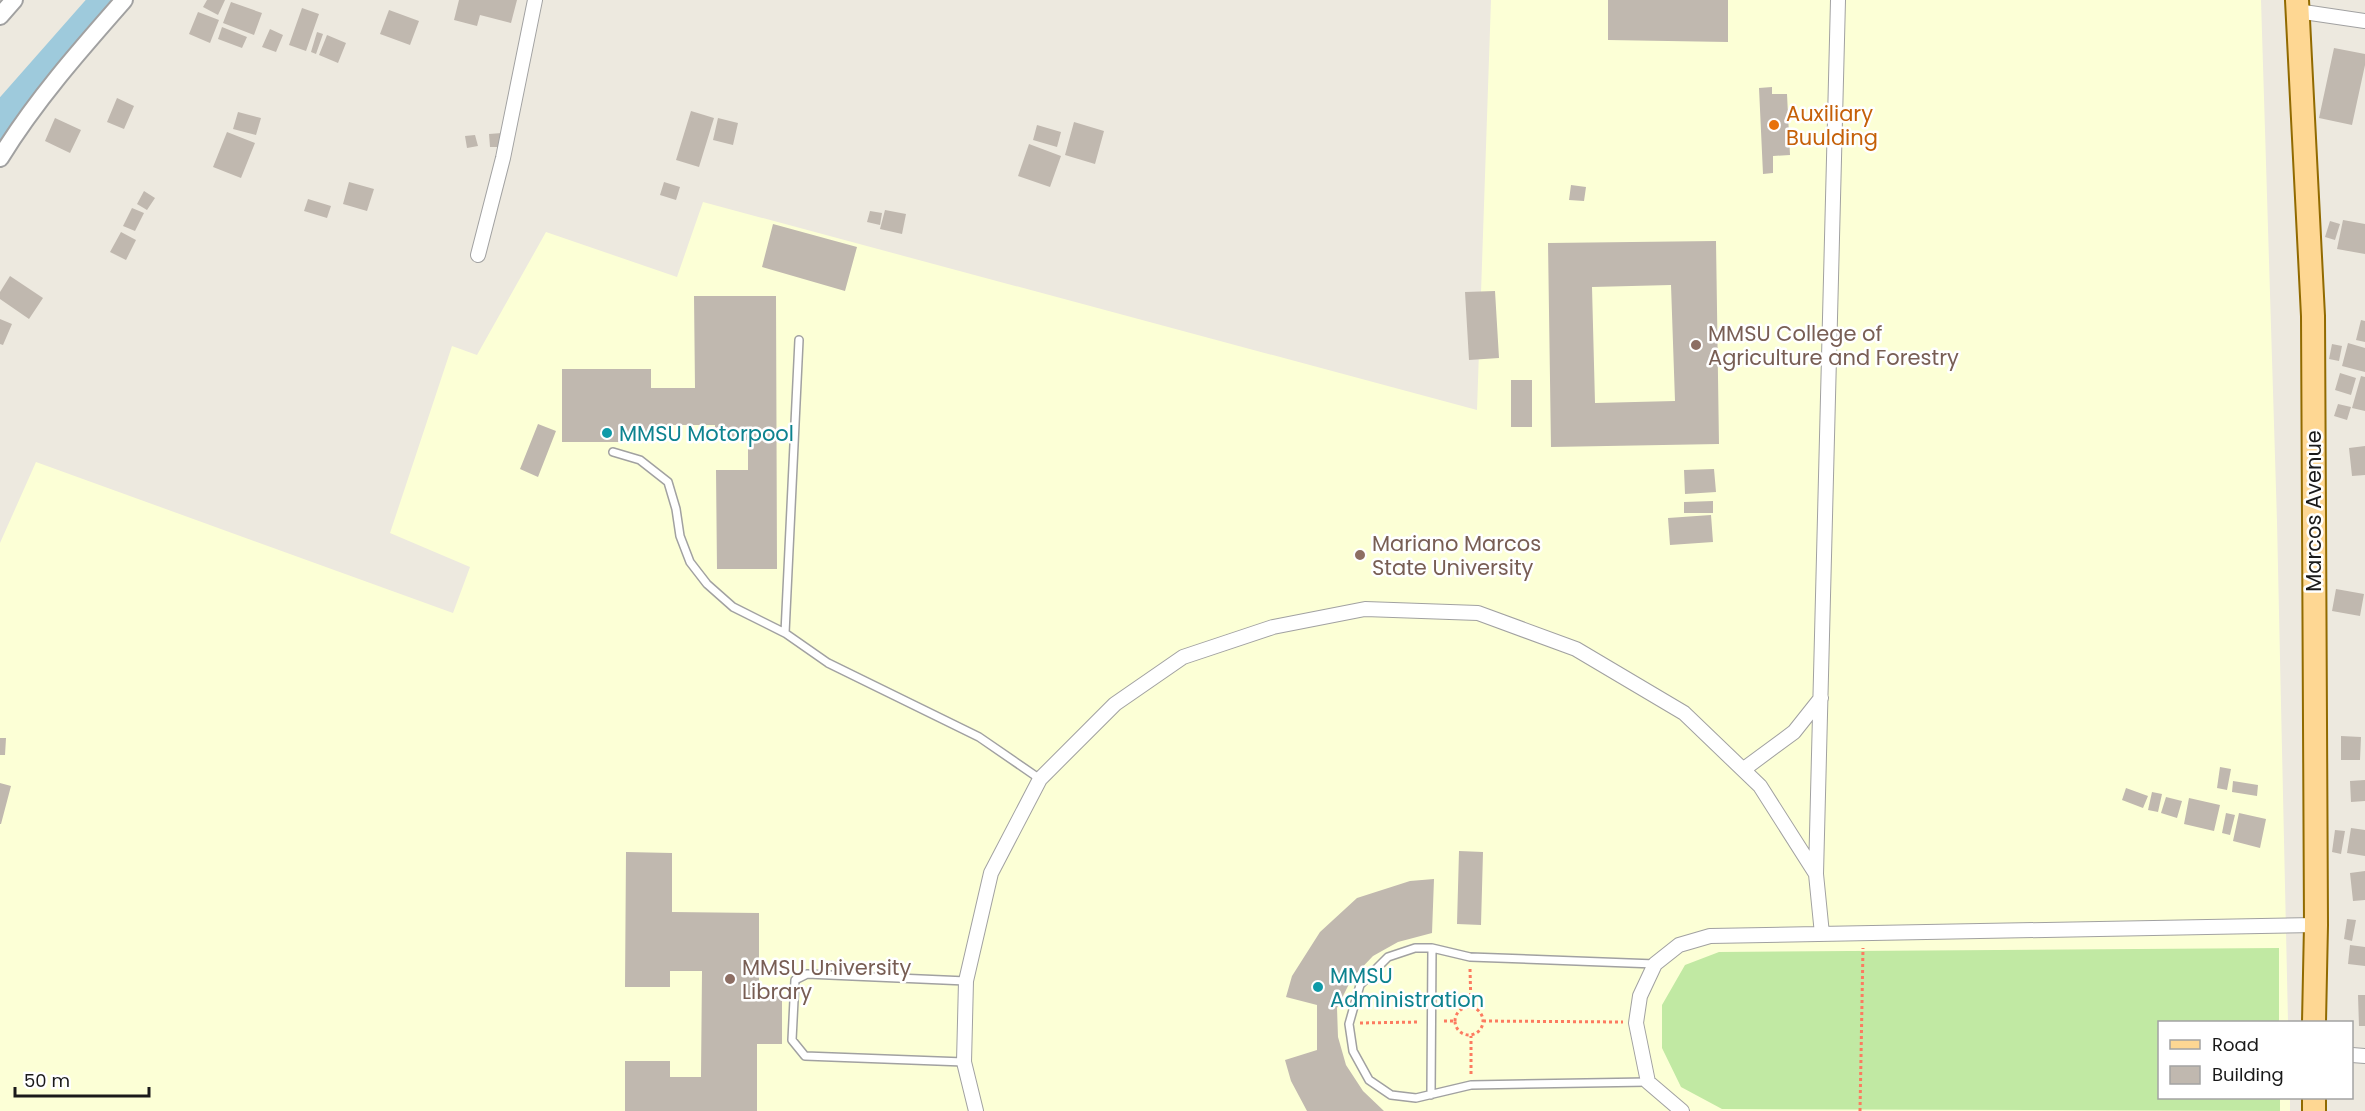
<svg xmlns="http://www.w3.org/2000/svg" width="2365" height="1111" viewBox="0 0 2365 1111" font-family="Poppins,sans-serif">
  <rect width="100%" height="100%" fill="#ede9df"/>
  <path fill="#fcffd6" d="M1491,0h770l16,522 11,500h-128v76h130v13h-2290v-568l36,-81 417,151 17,-46 -80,-34 62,-187 25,9 69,-123 131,45 26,-75 774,208z"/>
  <path fill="#c1e9a3" d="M2279,948v74h-119v76h120v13l-558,-2 -41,-22 -19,-39v-43l23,-40 34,-13z"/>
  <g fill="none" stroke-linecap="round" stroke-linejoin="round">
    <path stroke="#9ecadc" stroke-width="32" d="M0,128l10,-18 97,-110"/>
  </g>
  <path fill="#c0b8af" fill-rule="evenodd" d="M207,0h18l-7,15 -15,-8z
    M459,0h58l-6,23 -31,-8 -3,11 -23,-6z
    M1608,0h120v42l-120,-2z
    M231,2l31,11 -8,22 -31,-12z
    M302,8l17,6 -13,37 -17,-6z
    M389,10l30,11 -9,24 -30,-11z
    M198,12l21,8 -9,23 -21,-9z
    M222,27l25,10 -5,11 -24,-9z
    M270,29l13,6 -7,17 -14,-5z
    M317,32l6,2 -7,20 -5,-2z
    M327,35l19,8 -8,20 -19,-8z
    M2334,48l31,6v11l-13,60 -33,-7z
    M1772,87v7h15l3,61 -17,1v17l-10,1 -4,-86z
    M117,98l17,8 -10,23 -17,-7z
    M691,111l23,7 -15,49 -23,-7z
    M238,112l23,6 -5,17 -23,-6z
    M55,118l26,12 -11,23 -25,-12z
    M718,118l20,5 -5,22 -20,-5z
    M1074,122l30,9 -9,33 -30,-9z
    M1037,125l24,7 -4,15 -24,-7z
    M227,132l28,11 -14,35 -28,-11z
    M502,133v14h-12l-1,-13z
    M475,135l3,11 -11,2 -2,-12z
    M1029,144l32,12 -11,31 -32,-11z
    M349,182l25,7 -7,22 -24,-7z
    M664,182l16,5 -4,13 -16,-5z
    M1571,185l15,2 -2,14 -15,-1z
    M144,191l11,7 -8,12 -10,-6z
    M308,199l23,7 -4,12 -23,-7z
    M132,208l12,5 -9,18 -12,-5z
    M885,210l21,4 -4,20 -22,-5z
    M870,211l12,2 -2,12 -13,-3z
    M2343,220l22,4v30l-28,-5z
    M2330,221l10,3 -5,16 -10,-3z
    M773,224l84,23 -12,44 -83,-24z
    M121,232l15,8 -10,20 -16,-8z
    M1716,241l3,203 -168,3 -3,-204zM1671,285l4,116 -80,2 -3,-116z
    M10,276l33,22 -14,21 -29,-20v-7z
    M1495,291l4,67 -30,2 -4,-68z
    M694,296h82l1,273h-60l-1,-99h32v-30h-33v-15h-62v17h-91v-73h89v19h44z
    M0,319l12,5 -9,21 -3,-1z
    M2361,320l4,1v21l-9,-2z
    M2348,343l17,5v24l-23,-6z
    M2332,344l10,2 -3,15 -10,-2z
    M2340,373l16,5 -5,17 -16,-5z
    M2361,376l4,1v34l-13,-3z
    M1511,380h21v47h-21z
    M2338,404l13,3 -4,13 -13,-4z
    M538,424l18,7 -18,46 -18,-8z
    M2365,446v29l-13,1 -3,-28z
    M1714,469l2,23 -31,2 -1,-24z
    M1713,501v12h-29v-11z
    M1711,515l2,27 -43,3 -2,-27z
    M2336,589l28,5 -4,22 -28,-5z
    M2341,736l20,1 -1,23h-19z
    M0,738h6l-1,17h-5z
    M2220,767l11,2 -4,21 -10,-2z
    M2365,780v21l-14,1 -1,-21z
    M2233,781l25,4 -1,11 -25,-4z
    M0,783l11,3 -10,38h-1z
    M2126,788l22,8 -5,12 -21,-8z
    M2152,792l10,2 -4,18 -10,-2z
    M2166,797l16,4 -5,17 -16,-5z
    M2189,798l31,7 -6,26 -30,-7z
    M2226,813l9,2 -5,20 -8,-2z
    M2239,813l27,6 -6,29 -27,-7z
    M2351,828l14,2v26l-18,-3z
    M2335,830l10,1 -4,23 -9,-2z
    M1459,851l24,1 -2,73 -24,-1z
    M626,852l46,1v59l87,1v83h23v48h-25v67h-132v-50h45v16h31l1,-106h-32v16h-45z
    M2365,871v29l-12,1 -3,-28z
    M1434,879l-2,54 -34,9 -25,14 -21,22 -15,30 1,29 8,28 17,26 21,20h-77l-16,-30 -6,-21 32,-10v-45l-31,-8 6,-21 28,-44 37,-34 53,-17z
    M2347,919l9,1 -4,21 -8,-2z
    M2350,945l15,2v19l-17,-2z
    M2358,995h7v31h-6z"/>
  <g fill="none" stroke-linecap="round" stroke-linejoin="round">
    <g stroke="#a1a1a1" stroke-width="10">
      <path id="service" d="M799,340l-14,293 43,30 151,74 61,42
        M613,452l27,8 28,22 8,27 4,27 10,26 17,22 26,23 52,26
        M964,1062l-159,-6 -13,-16 3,-60 12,-6 159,7
        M1648,1082l-177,3 -55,13 -25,-3 -22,-15 -16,-29 -4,-27 11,-39 28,-28 27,-9h17l38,9 185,7
        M1431,1095l1,-147"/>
    </g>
    <g stroke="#a1a1a1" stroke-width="16">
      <path id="minor" d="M2297,11l68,10
        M478,255l25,-97 32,-158
        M1744,769l50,-37 27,-34
        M1822,934l-6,-60 22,-874
        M2352,1055l13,1
        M976,1111l-12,-49 2,-81 25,-108 49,-94 75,-75 68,-47 90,-30 92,-18 113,4 98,36 108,64 76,73 56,88
        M1682,1111l-34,-29 -12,-59 4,-27 15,-32 24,-19 31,-9 606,-11"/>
    </g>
    <g stroke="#a1a1a1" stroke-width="20">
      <path id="tertiary" d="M0,16l14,-16
        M0,158c35,-57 80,-108 124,-158"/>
    </g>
    <g stroke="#916a00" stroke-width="26">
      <path id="primary" d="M2297,0l16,316 3,609 -2,97
        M2314,1098v13"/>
    </g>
    <path stroke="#fc7b60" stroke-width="3" stroke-dasharray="3 3" stroke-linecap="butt" d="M1470,969l1,38
      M1455 1021a14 14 0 1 1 28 0a14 14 0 1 1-28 0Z
      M1444,1021h10
      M1483,1021l140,1
      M1360,1023l60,-1
      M1471,1074v-38
      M1860,1111l3,-163"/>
    <use href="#service" stroke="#fff" stroke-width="7"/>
    <use href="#minor" stroke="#fff" stroke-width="14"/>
    <use href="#tertiary" stroke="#fff" stroke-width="16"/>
    <use href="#primary" stroke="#fed793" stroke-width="22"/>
  </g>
  <circle fill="#e8710a" stroke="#fff" stroke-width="2" cx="1774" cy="125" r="6"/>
  <g fill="#8d6e63" stroke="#fff" stroke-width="2">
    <circle cx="1696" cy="345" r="6"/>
    <circle cx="1360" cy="555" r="6"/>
    <circle cx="730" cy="979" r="6"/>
  </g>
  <g fill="#0f9aa8" stroke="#fff" stroke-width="2">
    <circle cx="607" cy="433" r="6"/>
    <circle cx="1318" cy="987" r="6"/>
  </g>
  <g text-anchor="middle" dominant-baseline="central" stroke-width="5" stroke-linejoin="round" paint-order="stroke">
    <g font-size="21" fill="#c56008" stroke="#fff" text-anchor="start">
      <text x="1786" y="113">Auxiliary<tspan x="1786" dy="24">Buulding</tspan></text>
    </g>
    <g font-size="21" fill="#785e54" stroke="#fff" text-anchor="start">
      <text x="1708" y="333">MMSU College of<tspan x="1708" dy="24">Agriculture and Forestry</tspan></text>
      <text x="1372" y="543">Mariano Marcos<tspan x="1372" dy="24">State University</tspan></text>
      <text x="742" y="967">MMSU University<tspan x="742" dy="24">Library</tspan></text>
    </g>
    <g font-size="21" fill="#0d838f" stroke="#fff" text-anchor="start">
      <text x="619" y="433">MMSU Motorpool</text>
      <text x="1330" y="975">MMSU<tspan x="1330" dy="24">Administration</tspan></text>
    </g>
    <g font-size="21" fill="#1a1a1a" stroke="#fff">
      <text transform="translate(2313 511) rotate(-90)">Marcos Avenue</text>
    </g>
  </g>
  <rect x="2158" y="1021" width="195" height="78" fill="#ffffff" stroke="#a3a3a3" stroke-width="1.5"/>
  <rect x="2170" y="1040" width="30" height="9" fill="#fed793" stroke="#a3a3a3" stroke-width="1.5"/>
  <text x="2212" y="1051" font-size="18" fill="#1a1a1a">Road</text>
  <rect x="2170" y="1066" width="30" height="18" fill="#c0b8af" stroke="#a3a3a3" stroke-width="1.5"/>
  <text x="2212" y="1081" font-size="18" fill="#1a1a1a">Building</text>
  <path d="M15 1087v9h134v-9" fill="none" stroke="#1a1a1a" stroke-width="3"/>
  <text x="24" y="1087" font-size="18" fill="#1a1a1a" stroke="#ffffff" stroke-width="4.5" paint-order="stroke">50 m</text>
</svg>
